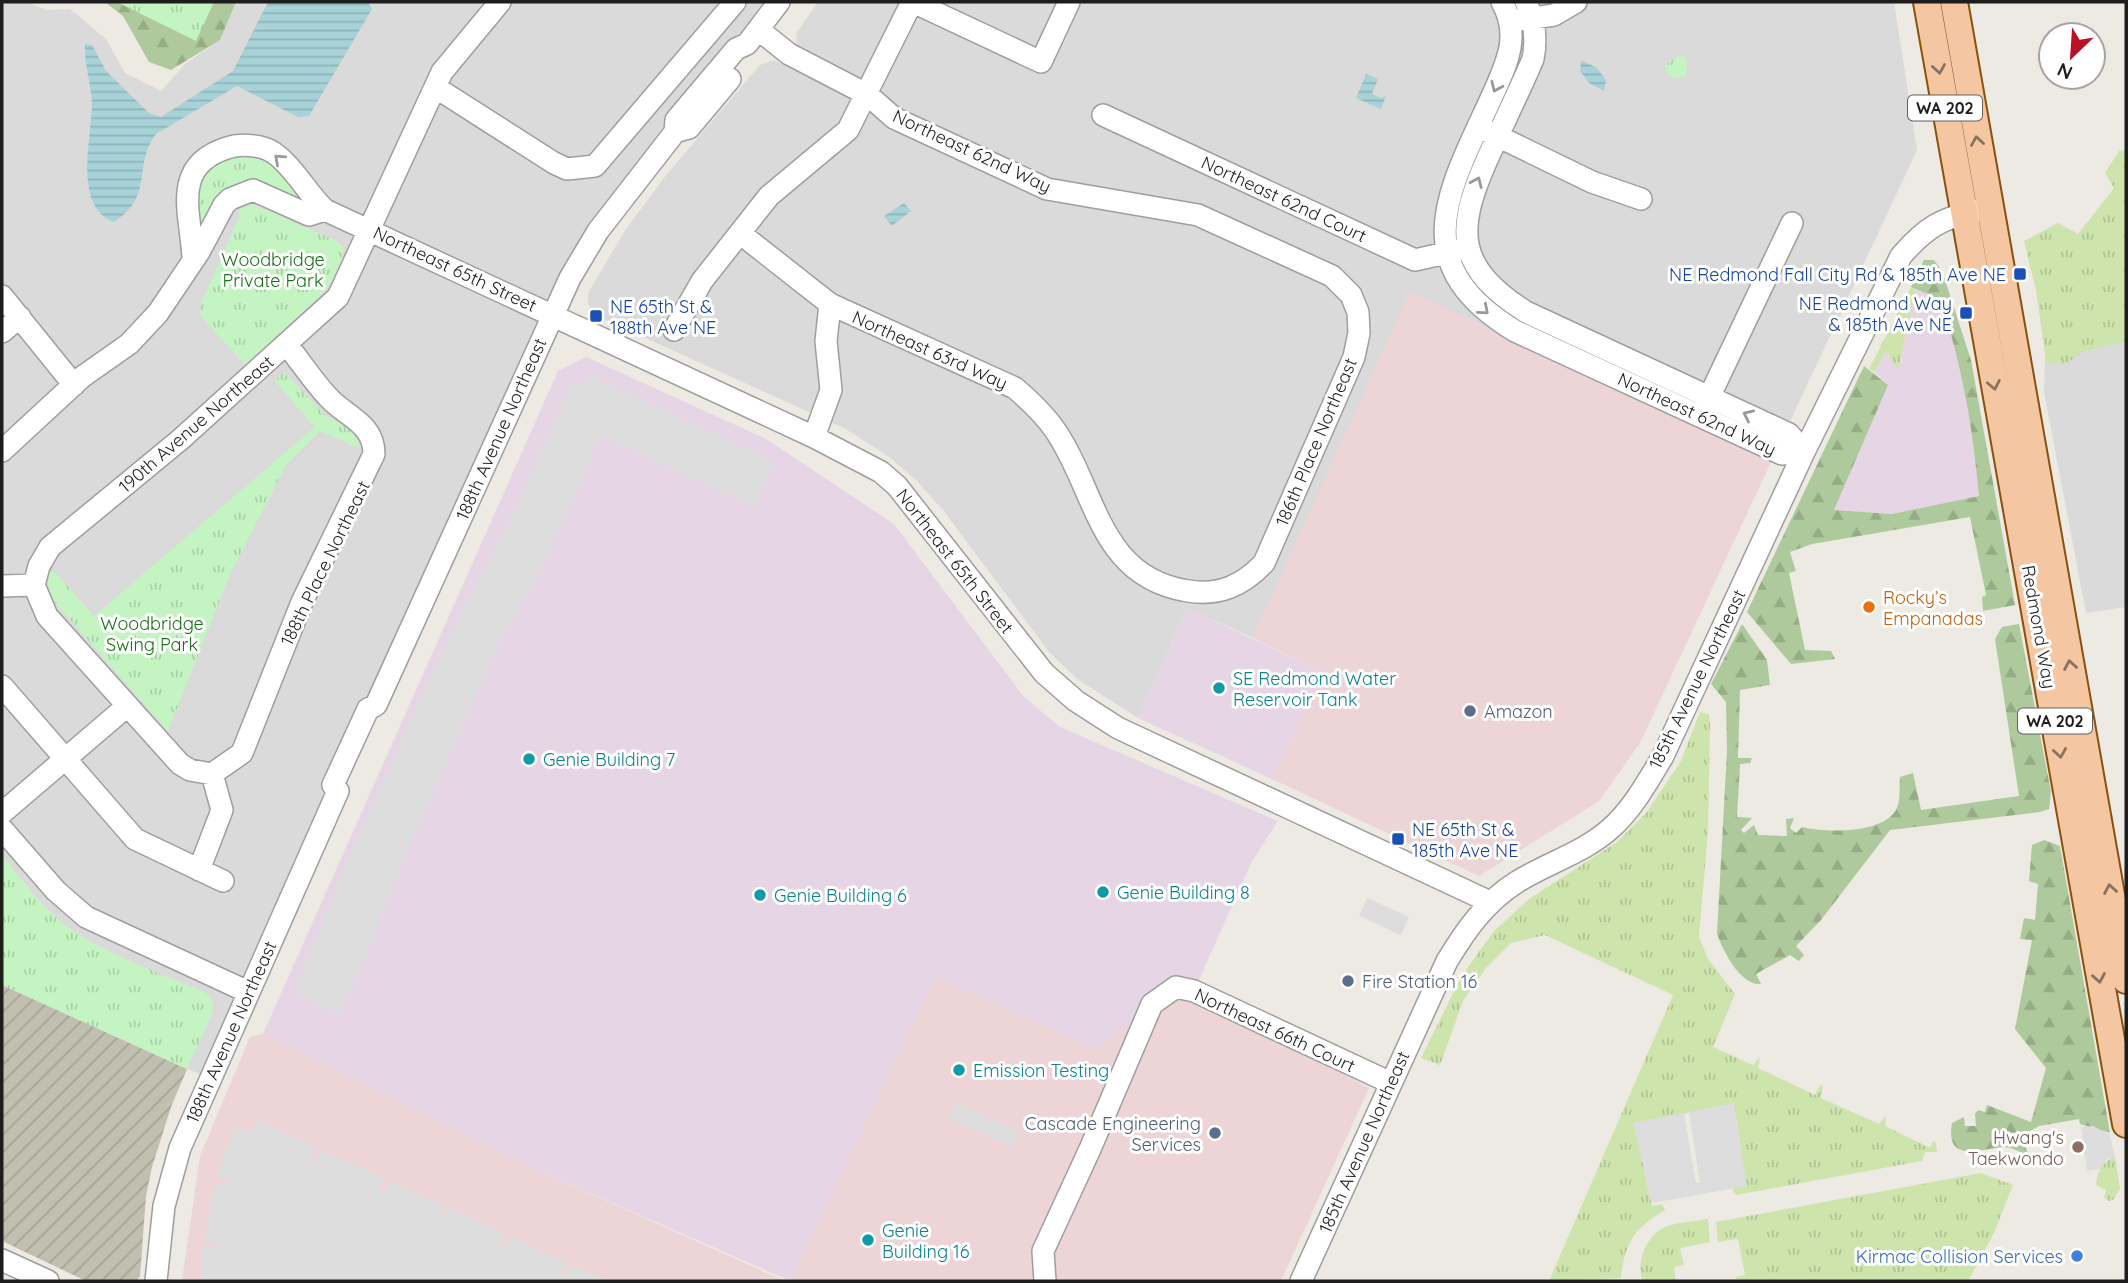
<svg xmlns="http://www.w3.org/2000/svg" width="2128" height="1283" viewBox="0 0 2128 1283" font-family="Quicksand,sans-serif">
  <defs>
    <pattern id="construction-furrows" width="10" height="10" patternUnits="userSpaceOnUse" patternTransform="scale(1.75)"><rect width="10" height="10" fill="#c1bfb0"/><path d="M-1 1l2-2M0 10L10 0M9 11l2-2" fill="none" stroke="#a5a497"/></pattern>
    <pattern id="grass-tufts" width="24" height="20" patternUnits="userSpaceOnUse" patternTransform="scale(1.75)"><rect width="24" height="20" fill="#cee4ad"/><path d="M3 7l-1-3M5 7V3M7 7l1-3M15 17l-1-3M17 17v-4M19 17l1-3" fill="none" stroke="#b0c394"/></pattern>
    <pattern id="forest-firs" width="22" height="20" patternUnits="userSpaceOnUse" patternTransform="scale(1.75)"><rect width="22" height="20" fill="#aec99b"/><path d="M5 1l3.5 6h-7zM16 11l3.5 6h-7z" fill="#95ac85"/></pattern>
    <pattern id="park-tufts" width="24" height="20" patternUnits="userSpaceOnUse" patternTransform="scale(1.75)"><rect width="24" height="20" fill="#c5f4c3"/><path d="M3 7l-1-3M5 7V3M7 7l1-3M15 17l-1-3M17 17v-4M19 17l1-3" fill="none" stroke="#a9d1a7"/></pattern>
    <pattern id="water-rules" width="6" height="5" patternUnits="userSpaceOnUse" patternTransform="scale(1.75)"><rect width="6" height="5" fill="#a7d2d7"/><path d="M0 2.5h6" fill="none" stroke="#8fb4b8"/></pattern>
  </defs>
  <rect width="100%" height="100%" fill="#ede9e3"/>
  <path fill="#dbdada" d="M2,2h25l19,8 24,-1 36,30 19,34 36,18 24,-27 35,-24 16,-38h543l-181,229 -390,847 -206,-93z
    M818,2h1076l23,148 -146,312 -361,-170 -157,346 -66,-30 -49,110 -61,-39 -28,-27 -106,-142 -28,-31 -27,-23 -44,-28 -236,-107 -14,-8 -6,-9v-11l38,-64 41,-55 93,-109 14,-5 70,35 40,-5 -87,-46 -1,-10z
    M2126,341v266l-40,6 -42,-221 1,-36z"/>
  <path fill="#edd4d6" d="M1410,291l361,171 -131,281 -41,58 -120,75 -207,-97 51,-107 -70,-34z
    M935,976l161,72 67,-54 31,-3 175,97 -88,193h-491z
    M263,1034l181,83 93,53 248,111h-603l18,-125 50,-119z"/>
  <path fill="#e6d6e5" d="M1916,288l24,11 19,57 15,82 5,58 -87,18 -59,-4 55,-125 -14,-13 12,-21 12,18z
    M586,357l180,82 128,85 130,173 36,30 218,94 -26,40 -58,130 -42,13 -56,45 -161,-72 -145,304 -253,-111 -274,-136 295,-663z
    M1187,608l136,64 -51,107 -134,-61z"/>
  <path fill="url(#construction-furrows)" d="M2,985l185,84 -16,38 -19,60 -6,29 -6,80 -4,5h-50l-84,-40z"/>
  <path fill="url(#grass-tufts)" d="M2126,150v191l-43,11 -18,12 -19,-2 -10,-72 -12,-49 34,-18 20,11 36,-46 -9,-15 14,-22z
    M1911,287l5,1 -18,82 -12,-19 -12,21 -5,-3z
    M1700,712l9,2 1,9 -2,109 -9,105 9,22 27,35 -22,53 40,18 7,-8 -2,11 57,27 5,-10 3,1 -2,12 58,26 7,-9 -1,11 45,22 3,-7 3,2 1,9h-12l-3,9 -186,34 -4,-7 14,-2 -12,-82 -100,19 18,83 10,-2 3,6c-31,19 -40,31 -44,68l-72,3 124,-286 -128,-60 -34,8 -25,25 -23,33 -23,64 -19,-7 40,-81 33,-46 35,-32 88,-57 30,-30 34,-51z
    M2115,1157l5,32 -7,11 -5,1 -4,-4 2,-7 -10,-5c1,-12 6,-24 19,-28z
    M1981,1173l32,12 -19,48 -26,48h-231l-1,-4 9,-2 -7,-36 -20,3 -2,-20z
    M1708,1219l2,23 -30,6 4,17 -10,2 2,14h-33c-8,-17 3,-44 20,-53 12,-6 31,-6 45,-9z"/>
  <path fill="url(#forest-firs)" d="M105,2h131l-16,38 -49,30 -22,-8 -26,-46z
    M1924,260h10l8,11 29,89 44,245 -32,6 -1,-14 4,-2 -16,-78 -158,27 -22,8 6,19 -7,2 16,77 26,1 4,8 -44,5 -44,-52 117,-246 24,19 -54,125 58,4 87,-18c-6,-68 -17,-132 -39,-197l-29,-12z
    M1742,624l25,36 3,25 -30,5 -2,68h14l-2,5 -10,1 -3,53 15,1 -11,12 3,3 10,-8 4,10 29,1 -1,-17 8,-1 -4,10 6,5 6,-6c24,6 80,7 94,-17 5,-8 3,-24 4,-33l13,-4 8,37 98,-14 -24,-157 7,-12 17,-3 32,168 -2,17 -9,3 -150,18 -69,90 -25,26 8,9 -5,6 -9,-6 -34,19 5,10c-21,2 -38,-34 -44,-50l10,-183 -1,-49 -15,-18z
    M2044,840l16,6 50,287 -30,-9 -1,-5 -40,7 -18,10 8,20c-9,-4 -17,-9 -27,-9 -22,2 -57,17 -50,-24l12,-6 1,9h11l-1,-12 3,-4 7,2 2,-7 44,17 15,-54 -31,-39 17,-89 -12,-1 4,-21 11,2 3,-36 -9,-3 3,-36z"/>
  <path fill="url(#park-tufts)" d="M117,2h97l-18,39z
    M1680,55l7,4 -1,18 -13,1 -7,-6 -1,-7z
    M267,155l50,51 -65,-19 -52,52 -3,-58 22,-25z
    M251,204l84,36 9,8c-1,17 -11,32 -21,45l-78,72 -45,-50 2,-14 37,-83v-9z
    M284,372l41,43 27,16 9,18 -41,-18 -34,34 -56,109 -62,157 -116,-132 -4,-14 3,-17 43,48 221,-189 -40,-46z
    M2,856c20,23 38,49 62,68 38,30 98,49 142,69l7,8 -2,15 -24,53 -185,-84z"/>
  <path fill="#ddd" d="M588,375l186,87 -20,44 -153,-70 -67,148 -32,52 -102,230 -28,76 -33,72 -45,-20 55,-137 112,-246 40,-72 72,-157 10,4z
    M1367,898l42,19 -8,18 -42,-19z
    M956,1103l63,28 -7,16 -63,-28z
    M1734,1103l13,83 -95,17 -19,-80 51,-10 12,70h4l-11,-71z
    M257,1120l58,27 -5,10 2,3 4,-1 5,-9 63,28 -5,10 2,3 4,-1 5,-9 52,24 -4,12 4,1 5,-11 58,27 -5,10 2,2h4l4,-10 58,27 -5,10 4,3 6,-11 36,16h-408l2,-34 11,2 2,-5 -12,-4 11,-57 12,3 2,-4 -12,-5 9,-27 9,-22 16,4z
    M2093,1126l17,9 5,22 -8,2 -6,10 -14,2 -6,-44z"/>
  <path fill="url(#water-rules)" d="M268,2h100l4,7 -63,107 -11,1 -61,-31 -81,48c-24,32 -1,62 -42,88 -42,-14 -22,-86 -22,-119 -1,-20 -8,-39 -7,-59l7,1 14,26 43,42 12,4 72,-46z
    M1581,60l16,8 9,12 -2,11 -15,-8 -9,-12z
    M1366,74l12,5 -6,15 9,4 5,-2 -5,13 -25,-11z
    M904,203l7,8 -19,15 -8,-10z"/>
  <g fill="none" stroke-linecap="round" stroke-linejoin="round">
    <g stroke="#9e9e9e" stroke-width="24">
      <path id="minor" d="M913,2l128,60 28,-60
        M1502,2c18,32 6,59 -8,90 -43,95 -93,170 21,239l267,123 22,-2
        M1526,2c9,19 11,37 7,57 -15,35 -32,69 -47,103 -31,70 -29,106 40,150l263,122 15,18
        M1519,20l35,-5 22,-13
        M435,87l119,76 13,6 28,-3 140,-164
        M1103,115l312,145 44,-10
        M1487,131l105,51 49,17
        M675,132l14,-4 41,-49
        M741,234l89,70 185,84c15,13 29,26 40,42 42,61 43,147 133,161 31,5 54,-5 76,-28l90,-206 5,-24 -1,-21 -7,-17 -19,-19 -134,-61 -151,-26 -153,-71 -26,-23 -79,-41 -30,-24
        M193,258c-2,-44 -23,-92 34,-110 14,-5 35,-3 47,5 20,14 33,40 51,57l489,227 67,35 16,14 147,187 32,28 42,27 372,174
        M2,296l72,89
        M674,330l28,-49 67,-85 79,-66 64,-128
        M2,332l18,-15
        M1703,410l89,-187
        M814,437l17,-47 -5,-49 4,-37
        M2,451l80,-74 47,-33 29,-31 41,-61 25,-47 6,-6 23,-9 56,25 16,-5
        M34,585l5,-19 11,-19 131,-108 157,-142 104,-225 58,-70
        M34,585l13,31 133,148 10,6 22,4
        M2,586l32,-1
        M2,686l133,153 88,42
        M212,774l30,-21 60,-151 72,-148c0,-31 -28,-37 -46,-57 -15,-16 -27,-35 -41,-52
        M2,813l124,-106
        M2,829l54,62 30,26 162,75
        M199,870l23,-60 -10,-36
        M2,1260l46,21
        M156,1281l8,-75 16,-58 158,-357 -5,-6 35,-76 8,-4 194,-427 28,-47 77,-99 1,-12 60,-71 11,-5 32,-42
        M1045,1281l-2,-30 47,-102 62,-145 24,-17 18,4 197,92
        M1301,1281l146,-320c19,-31 38,-59 70,-79 30,-19 66,-29 93,-53 22,-19 38,-48 53,-73l141,-304 97,-196c25,-29 41,-38 78,-46"/>
    </g>
    <g stroke="#89510c" stroke-width="30">
      <path id="major" d="M1927,2l199,1122
        M1954,2l172,978"/>
    </g>
    <use href="#minor" stroke="#fff" stroke-width="21"/>
    <use href="#major" stroke="#f4c7a2" stroke-width="26"/>
  </g>
  <defs><path id="oneway-chevron" d="M-2-3.5L2.5 0L-2 3.5" fill="none" stroke-width="1.6" stroke-linecap="round" stroke-linejoin="round" transform="scale(1.75)"/></defs>
  <g stroke="#887260">
    <use href="#oneway-chevron" transform="translate(1939 69) rotate(81)"/>
    <use href="#oneway-chevron" transform="translate(1977 141) rotate(-99)"/>
    <use href="#oneway-chevron" transform="translate(1994 385) rotate(79)"/>
    <use href="#oneway-chevron" transform="translate(2070 665) rotate(-100)"/>
    <use href="#oneway-chevron" transform="translate(2060 753) rotate(81)"/>
    <use href="#oneway-chevron" transform="translate(2110 889) rotate(-100)"/>
    <use href="#oneway-chevron" transform="translate(2099 978) rotate(80)"/>
  </g>
  <g stroke="#999">
    <use href="#oneway-chevron" transform="translate(1496 87) rotate(114)"/>
    <use href="#oneway-chevron" transform="translate(279 159) rotate(-138)"/>
    <use href="#oneway-chevron" transform="translate(1477 182) rotate(-66)"/>
    <use href="#oneway-chevron" transform="translate(1484 310) rotate(41)"/>
    <use href="#oneway-chevron" transform="translate(1748 415) rotate(-155)"/>
  </g>
  <g fill="#1a4fb4" stroke="#fff" stroke-width="2.5">
    <rect x="2013" y="267" width="14" height="14" rx="3.5"/>
    <rect x="1959" y="306" width="14" height="14" rx="3.5"/>
    <rect x="589" y="309" width="14" height="14" rx="3.5"/>
    <rect x="1391" y="832" width="14" height="14" rx="3.5"/>
  </g>
  <circle fill="#e8710a" stroke="#fff" stroke-width="2.5" cx="1869" cy="607" r="7"/>
  <g fill="#0f9aa8" stroke="#fff" stroke-width="2.5">
    <circle cx="1219" cy="688" r="7"/>
    <circle cx="529" cy="759" r="7"/>
    <circle cx="1103" cy="892" r="7"/>
    <circle cx="760" cy="895" r="7"/>
    <circle cx="959" cy="1070" r="7"/>
    <circle cx="868" cy="1240" r="7"/>
  </g>
  <g fill="#5c6f8a" stroke="#fff" stroke-width="2.5">
    <circle cx="1470" cy="711" r="7"/>
    <circle cx="1348" cy="981" r="7"/>
    <circle cx="1215" cy="1133" r="7"/>
  </g>
  <circle fill="#8d6e63" stroke="#fff" stroke-width="2.5" cx="2078" cy="1147" r="7"/>
  <circle fill="#3f7fe0" stroke="#fff" stroke-width="2.5" cx="2077" cy="1256" r="7"/>
  <g text-anchor="middle" dominant-baseline="central" stroke-width="6" stroke-linejoin="round" paint-order="stroke">
    <g fill="#fff" stroke="#616161" stroke-width="2">
      <rect x="1908" y="95.5" width="74" height="25" rx="5"/>
      <rect x="2018" y="708.5" width="74" height="25" rx="5"/>
    </g>
    <g font-size="16" font-weight="bold" fill="#1d1d1d">
      <text x="1945" y="108">WA 202</text>
      <text x="2055" y="721">WA 202</text>
    </g>
    <g font-size="18" fill="#1d1d1d" stroke="#fff">
      <text transform="translate(972 151) rotate(25)">Northeast 62nd Way</text>
      <text transform="translate(1284 199) rotate(25)">Northeast 62nd Court</text>
      <text transform="translate(455 269) rotate(25)">Northeast 65th Street</text>
      <text transform="translate(930 350) rotate(24)">Northeast 63rd Way</text>
      <text transform="translate(1697 414) rotate(25)">Northeast 62nd Way</text>
      <text transform="translate(196 424) rotate(-41)">190th Avenue Northeast</text>
      <text transform="translate(501 429) rotate(-66)">188th Avenue Northeast</text>
      <text transform="translate(1316 442) rotate(-67)">186th Place Northeast</text>
      <text transform="translate(955 561) rotate(52)">Northeast 65th Street</text>
      <text transform="translate(325 563) rotate(-64)">188th Place Northeast</text>
      <text transform="translate(2039 627) rotate(80)">Redmond Way</text>
      <text transform="translate(1697 679) rotate(-64)">185th Avenue Northeast</text>
      <text transform="translate(1275 1030) rotate(25)">Northeast 66th Court</text>
      <text transform="translate(231 1032) rotate(-66)">188th Avenue Northeast</text>
      <text transform="translate(1364 1142) rotate(-66)">185th Avenue Northeast</text>
    </g>
    <g font-size="18" fill="#177114" stroke="#fff">
      <text x="273" y="259">Woodbridge<tspan x="273" dy="21">Private Park</tspan></text>
      <text x="152" y="623">Woodbridge<tspan x="152" dy="21">Swing Park</tspan></text>
    </g>
    <g font-size="18" fill="#164399" stroke="#fff" text-anchor="end">
      <text x="2006" y="274">NE Redmond Fall City Rd &amp; 185th Ave NE</text>
      <text x="1952" y="303">NE Redmond Way<tspan x="1952" dy="21">&amp; 185th Ave NE</tspan></text>
      <text x="610" y="306" text-anchor="start">NE 65th St &amp;<tspan x="610" dy="21">188th Ave NE</tspan></text>
      <text x="1412" y="829" text-anchor="start">NE 65th St &amp;<tspan x="1412" dy="21">185th Ave NE</tspan></text>
    </g>
    <g font-size="18" fill="#c56008" stroke="#fff" text-anchor="start">
      <text x="1883" y="597">Rocky’s<tspan x="1883" dy="21">Empanadas</tspan></text>
    </g>
    <g font-size="18" fill="#0d838f" stroke="#fff" text-anchor="start">
      <text x="1233" y="678">SE Redmond Water<tspan x="1233" dy="21">Reservoir Tank</tspan></text>
      <text x="543" y="759">Genie Building 7</text>
      <text x="1117" y="892">Genie Building 8</text>
      <text x="774" y="895">Genie Building 6</text>
      <text x="973" y="1070">Emission Testing</text>
      <text x="882" y="1230">Genie<tspan x="882" dy="21">Building 16</tspan></text>
    </g>
    <g font-size="18" fill="#4e5e75" stroke="#fff" text-anchor="start">
      <text x="1484" y="711">Amazon</text>
      <text x="1362" y="981">Fire Station 16</text>
      <text x="1201" y="1123" text-anchor="end">Cascade Engineering<tspan x="1201" dy="21">Services</tspan></text>
    </g>
    <g font-size="18" fill="#785e54" stroke="#fff" text-anchor="end">
      <text x="2064" y="1137">Hwang's<tspan x="2064" dy="21">Taekwondo</tspan></text>
    </g>
    <g font-size="18" fill="#366cbe" stroke="#fff" text-anchor="end">
      <text x="2063" y="1256">Kirmac Collision Services</text>
    </g>
  </g>
  <rect width="2128" height="1283" fill="none" stroke="#1d1d1d" stroke-width="7"/>
  <g transform="translate(2072 56) rotate(205)"><circle r="33" fill="#ffffff" stroke="#a5a5a5" stroke-width="2"/>
  <path d="M0-5L12 26L0 18L-12 26Z" fill="#b91124"/>
  <text y="-10" font-size="19" font-weight="bold" text-anchor="middle" fill="#1d1d1d">N</text>
  </g>
</svg>
